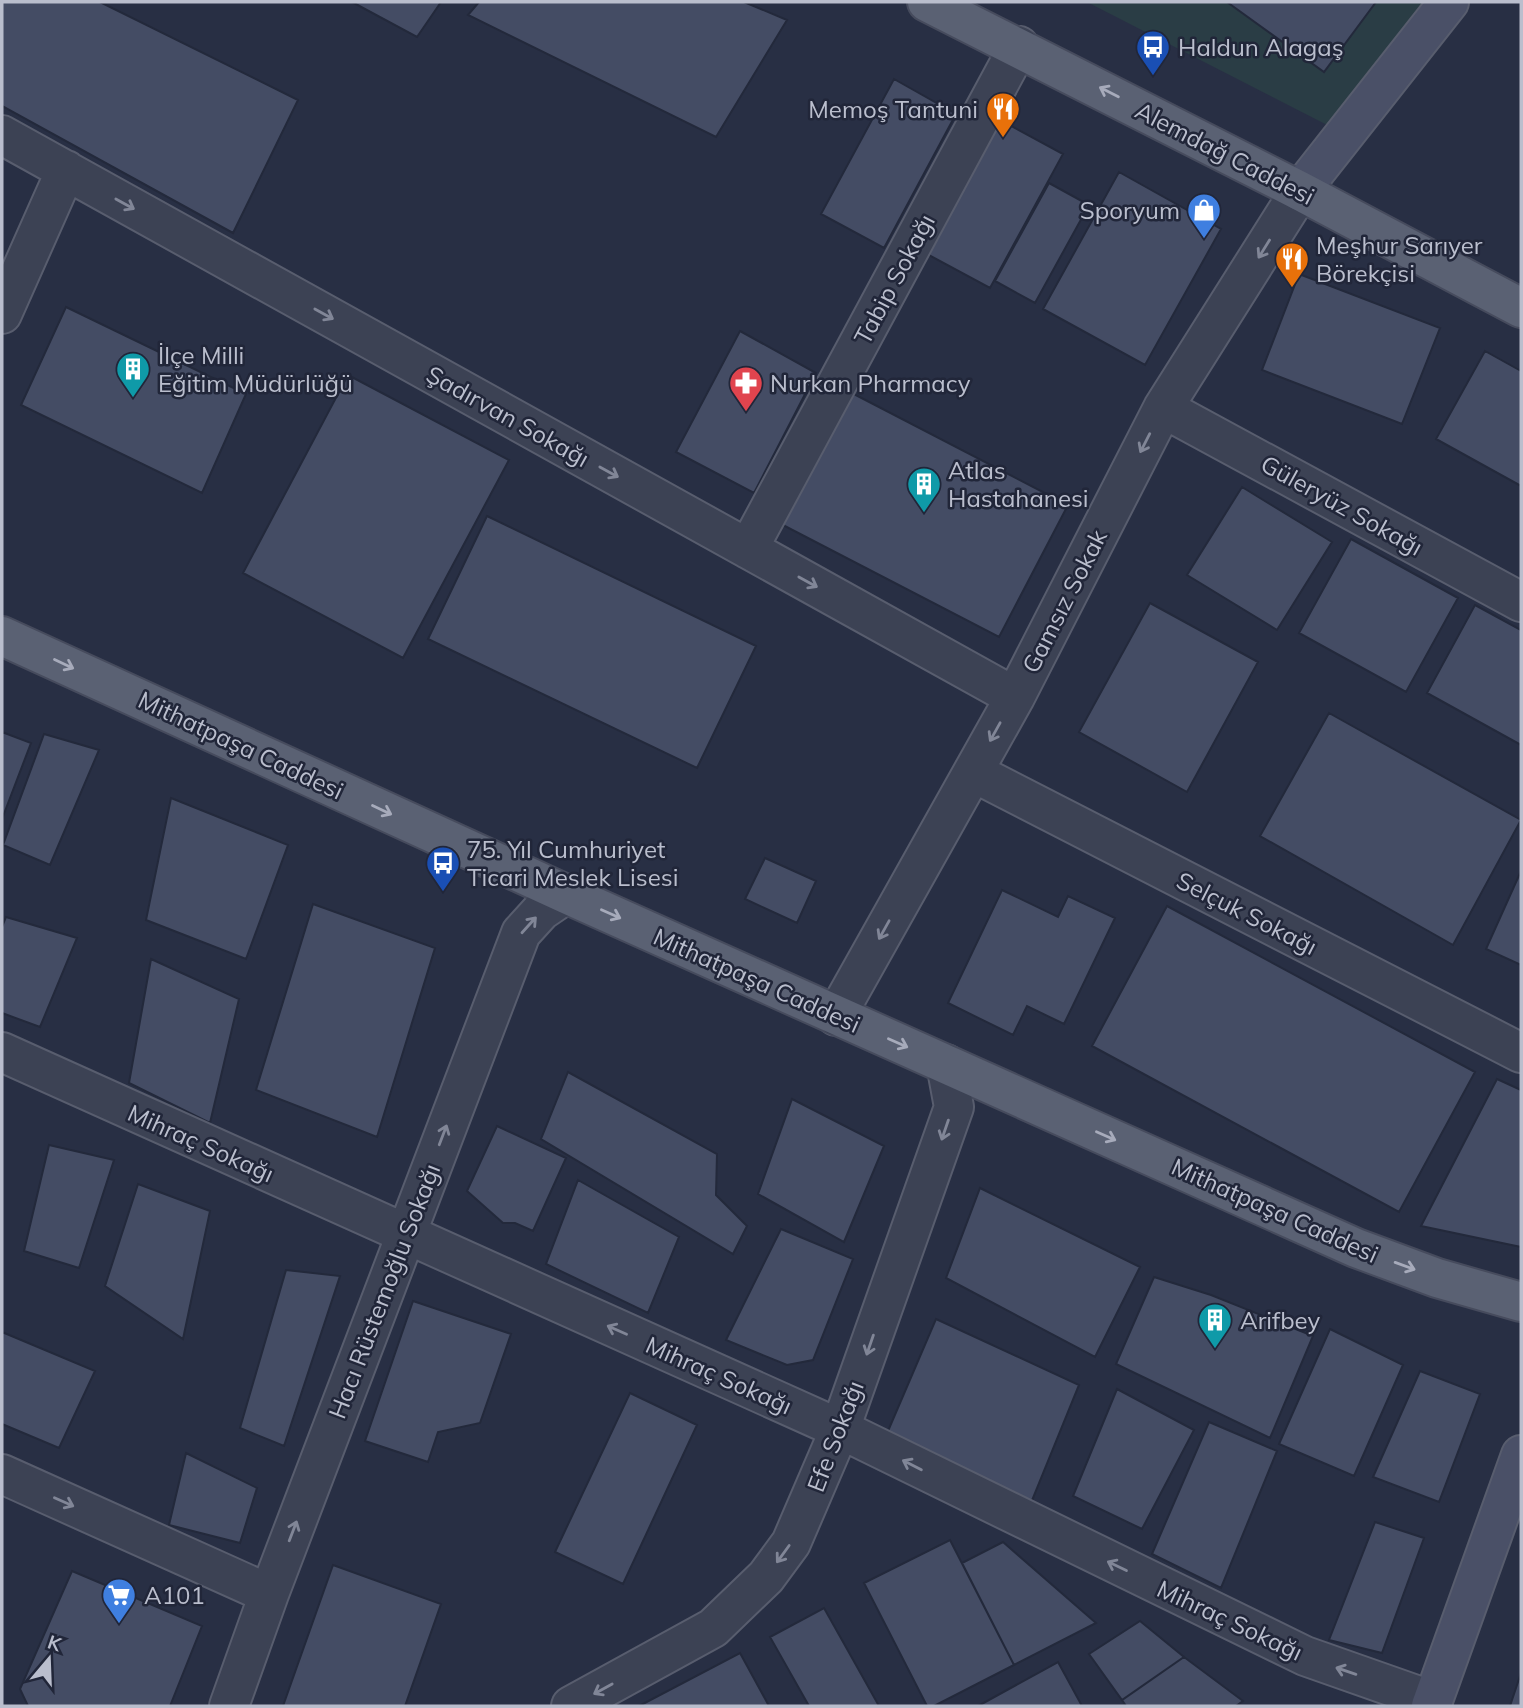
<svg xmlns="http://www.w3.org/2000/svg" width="1523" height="1708" viewBox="0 0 1523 1708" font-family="Mulish,sans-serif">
  <rect width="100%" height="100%" fill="#282f44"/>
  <path fill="#2a3d45" d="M1087,2h339l-91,127z"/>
  <path fill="#444c64" stroke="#23293b" stroke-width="2" d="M2,2h98l198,98 -65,133 -231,-127z
    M352,2h89l-24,35z
    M479,2h265l43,18 -71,117 -248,-122z
    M1227,2h149l-52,70z
    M894,79l62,35 -72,134 -63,-34z
    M1000,120l63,34 -73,134 -63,-34z
    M1119,172l102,57 -76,136 -102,-56z
    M1049,183l40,22 -54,98 -40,-22z
    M1299,274l141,54 -38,96 -140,-54z
    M66,307l180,87 -44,99 -181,-88z
    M740,331l76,42 -62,120 -78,-41z
    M1485,351l36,20v115l-85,-47z
    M348,375l161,85 -106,198 -160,-85z
    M848,391l220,114 -69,132 -220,-114z
    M1242,487l90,55 -55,88 -90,-55z
    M487,516l269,130 -59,122 -269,-129z
    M1351,539l107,59 -52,94 -107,-59z
    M1150,603l108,59 -71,130 -108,-60z
    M1475,605l46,25v115l-94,-52z
    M1329,713l192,107 -68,125 -193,-109z
    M2,732l29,11 -29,76z
    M44,734l55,16 -49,115 -47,-20z
    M171,798l117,47 -42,114 -100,-39z
    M765,858l51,23 -19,42 -52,-24z
    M1521,871v94l-35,-16z
    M1002,890l56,27 10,-21 47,22 -51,106 -37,-18 -14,29 -65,-32z
    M313,904l122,44 -58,189 -121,-47z
    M1167,906l308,166 -76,140 -307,-166z
    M6,917l71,21 -37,89 -38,-14v-86z
    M151,959l88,40 -29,124 -81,-40z
    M568,1072l149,82 -1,41 31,31 -14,28 -192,-115z
    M1497,1079l24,11v157l-100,-21z
    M792,1099l92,47 -40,96 -86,-48z
    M497,1126l69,32 -33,73 -18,-8h-12l-36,-32z
    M49,1145l65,15 -35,108 -55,-17z
    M578,1180l101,57 -31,76 -102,-49z
    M138,1184l72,27 -27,128 -78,-53z
    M980,1188l160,79 -45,90 -149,-79z
    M781,1229l72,30 -40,101 -26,5 -61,-25z
    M286,1270l54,6 -56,170 -44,-18z
    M1154,1277l57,18 102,41 -43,102 -154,-74z
    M413,1301l98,33 -31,89 -42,9 -10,30 -63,-21z
    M936,1319l143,66 -48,118 -146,-65z
    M1330,1329l73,36 -49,111 -75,-32z
    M2,1332l93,39 -36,77 -57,-24z
    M1420,1371l60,23 -41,108 -66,-25z
    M1117,1389l77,41 -52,99 -69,-33z
    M630,1393l67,32 -74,159 -68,-32z
    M1209,1422l68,29 -56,137 -69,-34z
    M186,1453l71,35 -17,55 -71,-18z
    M1375,1522l49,16 -42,115 -53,-13z
    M950,1540l64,125 -80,41h-7l-63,-123z
    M1003,1542l93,81 -82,42 -52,-102z
    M333,1565l108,39 -36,102h-122z
    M72,1571l130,55 -32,80h-142l-8,-17z
    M824,1608l55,98h-70l-39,-69z
    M1140,1621l44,36 -62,43 -33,-46z
    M740,1653l29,53h-130z
    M1184,1657l59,44 -7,5h-110l-4,-6z
    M1058,1662l24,44h-104z
    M1521,1673v33h-11z"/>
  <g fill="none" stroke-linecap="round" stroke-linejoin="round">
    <g stroke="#585d6e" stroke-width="42">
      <path id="street" d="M2,135l1013,562
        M2,314l64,-144
        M1163,408l358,194
        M748,549l271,-503
        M973,772l548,281
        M836,1016l179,-319 148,-289 137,-217
        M2,1052l838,377 465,227 128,45
        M2,1474l267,120
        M229,1706l40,-112 252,-661 20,-22 25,-17
        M571,1706l142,-78 53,-51 25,-34 49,-114 114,-322 -8,-43"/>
    </g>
    <g stroke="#585d6e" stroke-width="42">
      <path id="secondary" d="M1300,191l149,-189
        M1431,1706l90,-251"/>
    </g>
    <g stroke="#464b5d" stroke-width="42">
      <path id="primary" d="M927,2l373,189 221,117
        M2,636l564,258 790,354 81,30 84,24"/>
    </g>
    <use href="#street" stroke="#3c4254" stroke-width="38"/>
    <use href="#secondary" stroke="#4a5067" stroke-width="38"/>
    <use href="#primary" stroke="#5a6173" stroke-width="38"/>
  </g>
  <defs><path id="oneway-shaft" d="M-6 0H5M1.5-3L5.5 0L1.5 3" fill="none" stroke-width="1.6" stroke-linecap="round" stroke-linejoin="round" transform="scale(1.75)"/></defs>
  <g stroke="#a7abbb">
    <use href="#oneway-shaft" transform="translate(1109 92) rotate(-153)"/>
    <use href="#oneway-shaft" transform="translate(64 664) rotate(25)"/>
    <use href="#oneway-shaft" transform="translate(382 810) rotate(25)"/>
    <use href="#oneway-shaft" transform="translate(611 914) rotate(24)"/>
    <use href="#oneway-shaft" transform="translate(898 1043) rotate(24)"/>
    <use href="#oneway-shaft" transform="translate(1106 1136) rotate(24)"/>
    <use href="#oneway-shaft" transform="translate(1405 1266) rotate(20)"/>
  </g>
  <g stroke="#818697">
    <use href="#oneway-shaft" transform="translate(125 204) rotate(29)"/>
    <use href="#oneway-shaft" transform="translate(1264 249) rotate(122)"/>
    <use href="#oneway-shaft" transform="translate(324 314) rotate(29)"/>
    <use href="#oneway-shaft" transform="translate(1145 443) rotate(117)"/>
    <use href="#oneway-shaft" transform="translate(609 472) rotate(29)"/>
    <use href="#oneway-shaft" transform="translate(808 582) rotate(29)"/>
    <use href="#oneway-shaft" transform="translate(995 732) rotate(119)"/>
    <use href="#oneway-shaft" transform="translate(529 925) rotate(-48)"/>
    <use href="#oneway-shaft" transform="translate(884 930) rotate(119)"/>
    <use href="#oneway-shaft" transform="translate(945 1130) rotate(109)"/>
    <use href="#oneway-shaft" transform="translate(443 1135) rotate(-69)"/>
    <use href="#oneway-shaft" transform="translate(617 1330) rotate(-156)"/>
    <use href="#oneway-shaft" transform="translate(870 1345) rotate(109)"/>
    <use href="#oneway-shaft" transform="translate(912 1465) rotate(-153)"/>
    <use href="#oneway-shaft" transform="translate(64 1502) rotate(24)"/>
    <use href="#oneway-shaft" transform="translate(293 1531) rotate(-69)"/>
    <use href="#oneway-shaft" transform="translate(783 1554) rotate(126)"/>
    <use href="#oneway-shaft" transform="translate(1117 1566) rotate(-154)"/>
    <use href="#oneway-shaft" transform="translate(1346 1671) rotate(-161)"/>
    <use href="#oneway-shaft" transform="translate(603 1689) rotate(151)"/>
  </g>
  <defs>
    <g id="bus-pin" transform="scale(1.75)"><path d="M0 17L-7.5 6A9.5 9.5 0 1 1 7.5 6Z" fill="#1a4fb4" stroke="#212639"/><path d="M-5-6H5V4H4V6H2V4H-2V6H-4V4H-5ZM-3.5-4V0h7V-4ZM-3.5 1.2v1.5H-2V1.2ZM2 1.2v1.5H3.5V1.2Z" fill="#fff"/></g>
    <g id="restaurant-pin" transform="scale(1.75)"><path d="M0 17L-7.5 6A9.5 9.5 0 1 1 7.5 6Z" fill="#e8710a" stroke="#212639"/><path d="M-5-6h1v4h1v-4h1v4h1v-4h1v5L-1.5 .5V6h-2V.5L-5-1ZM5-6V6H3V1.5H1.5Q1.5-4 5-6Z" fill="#fff"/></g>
    <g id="shop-pin" transform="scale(1.75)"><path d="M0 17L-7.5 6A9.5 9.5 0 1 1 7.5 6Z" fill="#3f7fe0" stroke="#212639"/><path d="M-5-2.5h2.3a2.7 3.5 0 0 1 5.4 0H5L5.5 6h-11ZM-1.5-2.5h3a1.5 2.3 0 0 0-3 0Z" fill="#fff"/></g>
    <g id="building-pin" transform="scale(1.75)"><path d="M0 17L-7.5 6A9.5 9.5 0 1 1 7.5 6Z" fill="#0f9aa8" stroke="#212639"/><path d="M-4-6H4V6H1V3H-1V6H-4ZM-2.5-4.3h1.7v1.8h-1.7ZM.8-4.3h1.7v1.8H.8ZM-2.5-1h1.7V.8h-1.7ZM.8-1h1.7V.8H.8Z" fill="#fff"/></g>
    <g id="pharmacy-pin" transform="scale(1.75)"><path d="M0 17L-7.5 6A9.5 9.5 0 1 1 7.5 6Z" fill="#e0444e" stroke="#212639"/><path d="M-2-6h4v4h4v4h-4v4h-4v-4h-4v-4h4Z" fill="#fff"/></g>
    <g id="supermarket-pin" transform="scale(1.75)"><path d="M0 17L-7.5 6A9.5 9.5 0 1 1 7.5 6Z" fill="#3f7fe0" stroke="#212639"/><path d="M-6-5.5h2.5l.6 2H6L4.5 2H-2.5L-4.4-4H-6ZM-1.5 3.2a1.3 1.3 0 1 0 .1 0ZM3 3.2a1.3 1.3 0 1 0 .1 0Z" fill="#fff"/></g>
  </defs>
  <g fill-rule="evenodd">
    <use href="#bus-pin" x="1153" y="47"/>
    <use href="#restaurant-pin" x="1003" y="109"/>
    <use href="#shop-pin" x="1204" y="210"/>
    <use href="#restaurant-pin" x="1292" y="259"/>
    <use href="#building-pin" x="133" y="369"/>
    <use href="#pharmacy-pin" x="746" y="383"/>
    <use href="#building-pin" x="924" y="484"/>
    <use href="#bus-pin" x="443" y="863"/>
    <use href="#building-pin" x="1215" y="1320"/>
    <use href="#supermarket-pin" x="119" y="1595"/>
  </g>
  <g text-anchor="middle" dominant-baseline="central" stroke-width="5" stroke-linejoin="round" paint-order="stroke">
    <g font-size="24" fill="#babecd" stroke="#212639" text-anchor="start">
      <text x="1178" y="47">Haldun Alagaş</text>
      <text x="978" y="109" text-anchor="end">Memoş Tantuni</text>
      <text x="1180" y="210" text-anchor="end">Sporyum</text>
      <text x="1316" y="245">Meşhur Sarıyer<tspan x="1316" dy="28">Börekçisi</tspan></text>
      <text x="158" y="355">İlçe Milli<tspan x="158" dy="28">Eğitim Müdürlüğü</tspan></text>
      <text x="770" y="383">Nurkan Pharmacy</text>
      <text x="948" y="470">Atlas<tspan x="948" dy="28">Hastahanesi</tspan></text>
      <text x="467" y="849">75. Yıl Cumhuriyet<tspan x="467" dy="28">Ticari Meslek Lisesi</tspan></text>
      <text x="1240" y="1320">Arifbey</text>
      <text x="144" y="1595">A101</text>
    </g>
    <g font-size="24" fill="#babecd" stroke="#212639">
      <text transform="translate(1225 153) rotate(27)">Alemdağ Caddesi</text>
      <text transform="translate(894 279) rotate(-62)">Tabip Sokağı</text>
      <text transform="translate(508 416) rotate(29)">Şadırvan Sokağı</text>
      <text transform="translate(1342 505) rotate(29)">Güleryüz Sokağı</text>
      <text transform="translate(1064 601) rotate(-63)">Gamsız Sokak</text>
      <text transform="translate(241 745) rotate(25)">Mithatpaşa Caddesi</text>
      <text transform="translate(1247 913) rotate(27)">Selçuk Sokağı</text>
      <text transform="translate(757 980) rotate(24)">Mithatpaşa Caddesi</text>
      <text transform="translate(201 1143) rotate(24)">Mihraç Sokağı</text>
      <text transform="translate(1275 1210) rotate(24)">Mithatpaşa Caddesi</text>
      <text transform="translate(384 1291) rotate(-69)">Hacı Rüstemoğlu Sokağı</text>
      <text transform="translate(719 1375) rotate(24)">Mihraç Sokağı</text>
      <text transform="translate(835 1436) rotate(-69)">Efe Sokağı</text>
      <text transform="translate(1230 1620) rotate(25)">Mihraç Sokağı</text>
    </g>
  </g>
  <rect width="1523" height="1708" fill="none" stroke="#babecd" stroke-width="7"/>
  <g transform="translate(49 1659) rotate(19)" stroke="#212639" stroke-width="5" paint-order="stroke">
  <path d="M0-5L12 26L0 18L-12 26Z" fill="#babecd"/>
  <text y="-10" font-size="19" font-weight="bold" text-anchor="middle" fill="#babecd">K</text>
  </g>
</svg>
